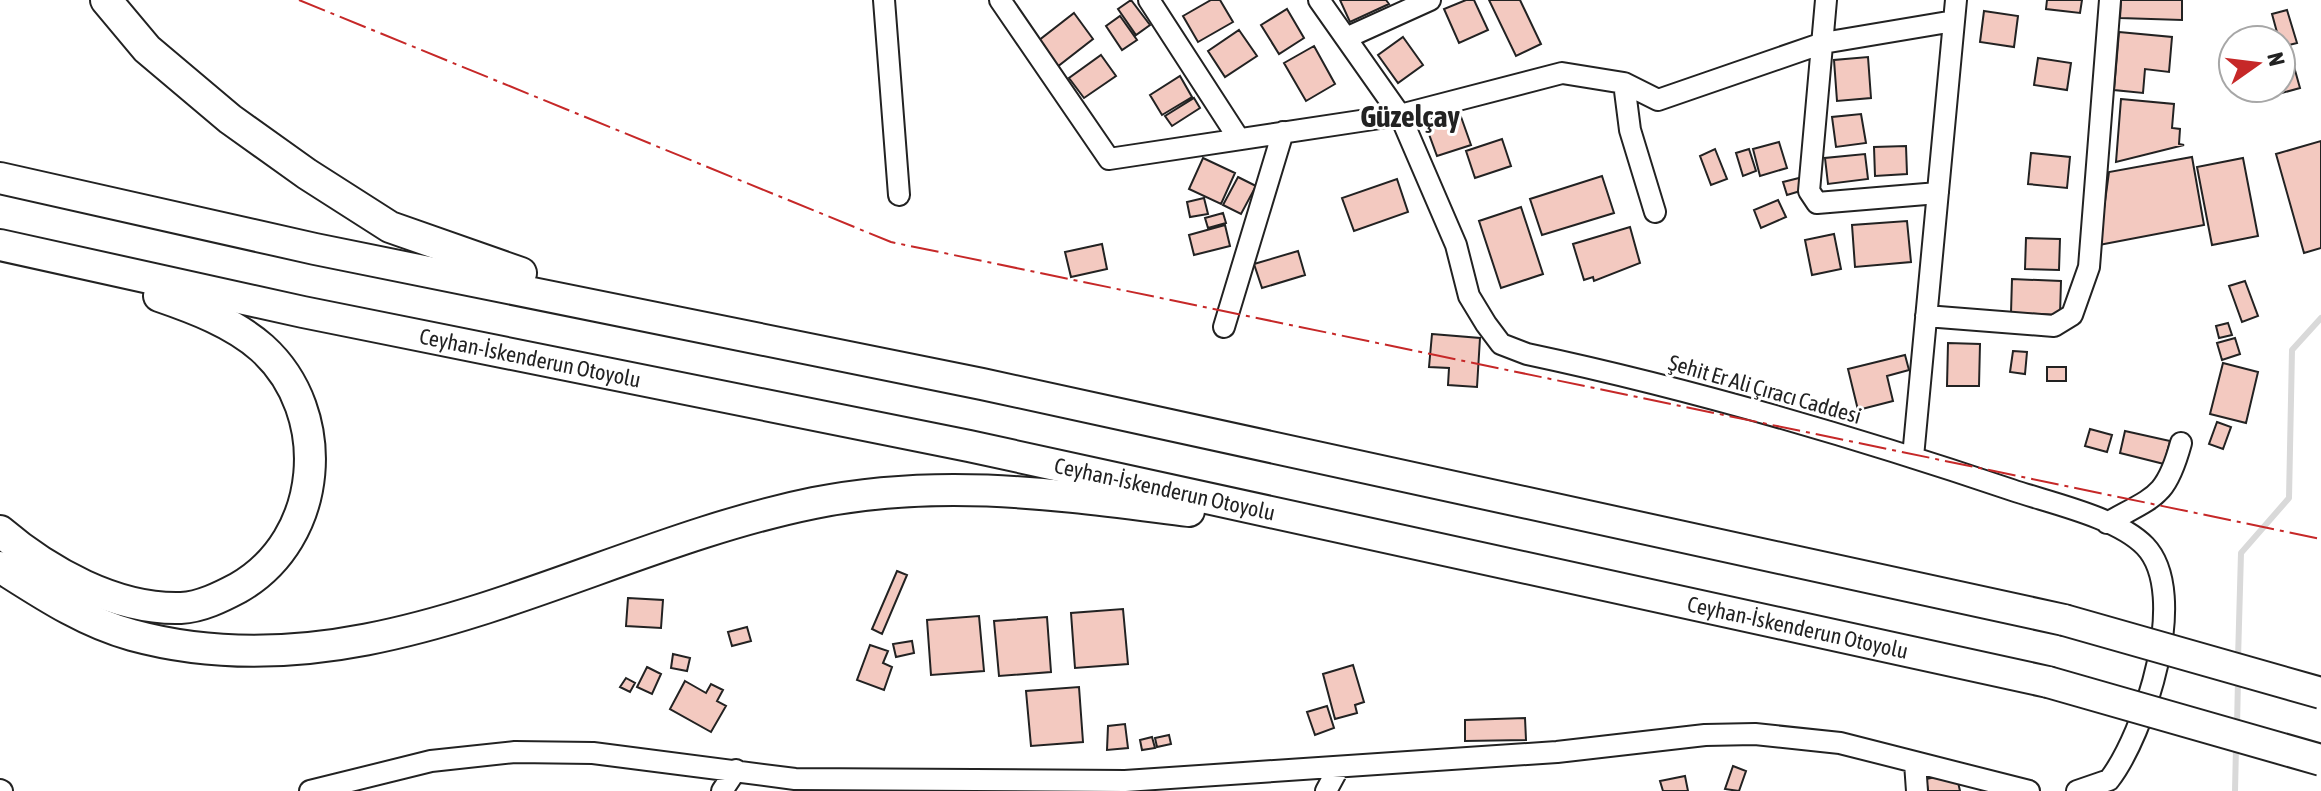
<svg xmlns="http://www.w3.org/2000/svg" width="2321" height="791" viewBox="0 0 2321 791" font-family="'Asap Condensed',sans-serif">
  <rect width="100%" height="100%" fill="#fff"/>
  <g fill="none" stroke-linecap="round" stroke-linejoin="round">
    <path stroke="#d9d9d9" stroke-width="6" d="M2238,659l3,-106 48,-55 3,-148 29,-32
      M2237,727l1,-48
      M2235,791l1,-44"/>
  </g>
  <path fill="#f3c9c0" stroke="#222" stroke-width="2" d="M1131,0l19,25 -14,10 -18,-26z
    M1211,0h9l13,22 -35,20 -15,-26z
    M1340,0h46l3,4 -39,18z
    M1466,0h8l14,30 -29,13 -15,-34z
    M1489,0h31l21,44 -25,12z
    M2047,0h35l-2,13 -34,-4z
    M2121,0h61v20l-62,-2z
    M1287,9l17,29 -25,16 -18,-29z
    M2287,10l10,33 -16,4 -9,-33z
    M1984,11l34,5 -4,31 -34,-5z
    M1074,13l19,26 -36,28 -19,-26z
    M1120,16l17,24 -15,10 -16,-24z
    M1239,30l18,26 -32,21 -17,-26z
    M2119,32l53,5 -3,35 -24,-3 -2,24 -29,-3z
    M1403,37l20,28 -25,18 -20,-28z
    M1314,46l21,38 -29,17 -22,-38z
    M1101,55l15,21 -32,22 -15,-20z
    M2291,56l9,32 -47,13 -4,-13h32v-29z
    M1868,57l3,41 -34,3 -3,-41z
    M2038,58l33,5 -4,27 -33,-5z
    M1180,76l12,21 -30,18 -12,-20z
    M1194,98l6,10 -28,18 -7,-10z
    M2121,99l53,5 -2,24 8,1 -1,15 5,1 -68,17z
    M1460,114l11,31 -34,11 -11,-30z
    M1861,114l5,29 -30,4 -4,-30z
    M1502,139l9,27 -36,12 -9,-27z
    M2321,141v107l-17,5 -28,-99z
    M1779,142l8,26 -27,8 -7,-27z
    M1906,146l1,28 -32,2 -1,-29z
    M1715,149l12,30 -16,6 -11,-29z
    M1749,149l7,22 -13,5 -7,-23z
    M2031,153l39,4 -3,31 -39,-4z
    M1865,154l3,25 -40,5 -3,-26z
    M2192,157l12,68 -105,20 10,-73z
    M1203,158l32,15 -14,31 -32,-15z
    M2243,158l15,78 -46,9 -15,-78z
    M1602,176l12,37 -72,22 -12,-36z
    M1238,177l18,9 -15,28 -18,-9z
    M1803,177l4,12 -20,6 -4,-13z
    M1397,179l11,33 -54,19 -12,-33z
    M1204,198l4,16 -18,3 -3,-15z
    M1778,200l8,17 -25,11 -7,-18z
    M1521,207l22,67 -42,14 -22,-67z
    M1223,213l3,10 -18,5 -3,-10z
    M1907,221l4,41 -56,5 -3,-42z
    M1225,225l5,21 -36,9 -5,-20z
    M1630,227l10,36 -46,18 -1,-4 -9,3 -11,-36z
    M1834,234l7,35 -29,6 -7,-35z
    M2026,238l34,1 -1,31 -34,-1z
    M1102,244l5,25 -36,8 -6,-25z
    M1298,251l7,24 -43,13 -8,-24z
    M2012,279l49,2 -1,34 -49,-2z
    M2245,281l13,35 -16,6 -13,-36z
    M2228,323l4,12 -13,3 -3,-12z
    M1432,334l48,4 -3,49 -29,-2 1,-17 -20,-1z
    M2235,338l5,16 -18,6 -5,-17z
    M1948,343l32,1 -1,42h-32z
    M2013,351l14,1 -2,22 -15,-2z
    M1905,355l4,15 -22,6 6,25 -35,9 -10,-41z
    M2223,363l35,9 -12,51 -36,-9z
    M2047,367h19v14h-19z
    M2217,422l14,5 -8,22 -14,-5z
    M2090,429l22,6 -5,17 -22,-6z
    M2125,431l45,10 -6,23 -44,-11z
    M897,571l10,4 -25,59 -10,-5z
    M628,598l35,2 -2,28 -35,-2z
    M1123,609l5,55 -53,4 -4,-55z
    M979,616l5,55 -53,4 -4,-55z
    M1047,617l4,55 -52,4 -5,-55z
    M747,627l4,14 -19,5 -4,-14z
    M912,641l2,12 -18,4 -3,-13z
    M870,645l18,6 -5,12 9,4 -8,23 -27,-10z
    M673,654l17,4 -3,13 -16,-3z
    M1353,665l11,37 -9,3 2,8 -22,6 -12,-45z
    M647,667l14,7 -9,20 -15,-7z
    M626,678l9,5 -5,9 -10,-5z
    M685,681l21,12 5,-9 12,6 -6,11 9,5 -15,26 -41,-23z
    M1079,687l4,55 -52,4 -5,-55z
    M1327,706l7,22 -19,7 -8,-23z
    M1525,718l1,22 -61,1v-21z
    M1125,724l3,24 -21,2 1,-24z
    M1169,735l2,9 -14,3 -2,-9z
    M1152,737l3,11 -13,2 -2,-10z
    M1733,766l13,5 -7,20 -14,-2z
    M1956,773l4,18h-32l-2,-12z
    M1685,776l3,15h-25l-3,-10z"/>
  <g fill="none" stroke-linecap="round" stroke-linejoin="round">
    <g stroke="#222" stroke-width="24">
      <path id="minor" d="M884,0l15,195
        M1000,0l109,159 291,-44 162,-42 62,10 34,17 165,-57 131,-22
        M1149,0l90,139
        M1319,0l81,115 56,130 13,51 17,28 15,20 26,10c165,35 325,82 485,136 38,13 105,27 133,56 46,48 -1,189 -36,234
        M1826,0l-17,191 8,12 121,-10
        M1346,38l84,-38
        M1624,83l6,47 25,82
        M1926,316l128,10 18,-11 17,-48 21,-267
        M1224,327l59,-195
        M1913,457l43,-457
        M2107,523c48,-27 59,-25 74,-80
        M1915,763l2,28
        M0,790l2,1
        M310,791l121,-30 84,-9 78,1 202,26 330,2 432,-29 148,-17 50,-1 85,9 189,48
        M722,791l14,-21
        M1326,791l13,-24
        M2077,791l32,-11"/>
    </g>
    <g stroke="#222" stroke-width="34">
      <g id="highway">
        <path d="M106,0l41,49 83,70 77,55 83,53 131,46"/>
        <path d="M0,178l315,71 667,135 1082,236"/>
        <path id="s1" d="M0,245l303,67 666,134 1079,236"/>
        <path d="M0,531c48,41 116,79 181,77 20,-1 40,-11 57,-20 86,-49 96,-175 24,-240 -28,-25 -68,-40 -103,-52"/>
        <path d="M0,567c41,26 84,55 132,68 238,65 455,-86 682,-132 131,-26 245,-8 375,8"/>
      </g>
    </g>
    <use href="#minor" stroke="#fff" stroke-width="20"/>
    <use href="#highway" stroke="#fff" stroke-width="30"/>
    <g stroke="#222" stroke-width="34" stroke-linecap="butt">
      <path id="highway-bridge" d="M2064,620l257,73
        M2048,682l273,78"/>
    </g>
    <use href="#highway-bridge" stroke="#fff" stroke-width="30"/>
    <path stroke="#c62828" stroke-width="2" stroke-dasharray="28 6 4 6" stroke-linecap="butt" d="M299,0l592,242 1430,297"/>
  </g>
  <g text-anchor="middle" dominant-baseline="central" stroke-width="6" stroke-linejoin="round" paint-order="stroke">
    <g font-size="22" fill="#222" stroke="#fff">
      <text stroke="none"><textPath href="#s1" startOffset="542">Ceyhan-İskenderun Otoyolu</textPath></text>
      <text transform="translate(1765 389) rotate(16)">Şehit Er Ali Çıracı Caddesi</text>
      <text stroke="none"><textPath href="#s1" startOffset="1190">Ceyhan-İskenderun Otoyolu</textPath></text>
      <text stroke="none"><textPath href="#s1" startOffset="1838">Ceyhan-İskenderun Otoyolu</textPath></text>
    </g>
    <g font-size="30" font-weight="bold" fill="#222" stroke="#fff">
      <text x="1410" y="116">Güzelçay</text>
    </g>
  </g>
  <g transform="translate(2257 64) rotate(76)"><circle r="38" fill="#ffffff" stroke="#a7a7a7" stroke-width="2"/>
  <path d="M0-6L14 30L0 20L-14 30Z" fill="#c62828"/>
  <text y="-12" font-size="22" font-weight="bold" text-anchor="middle" fill="#222222">N</text>
  </g>
</svg>
